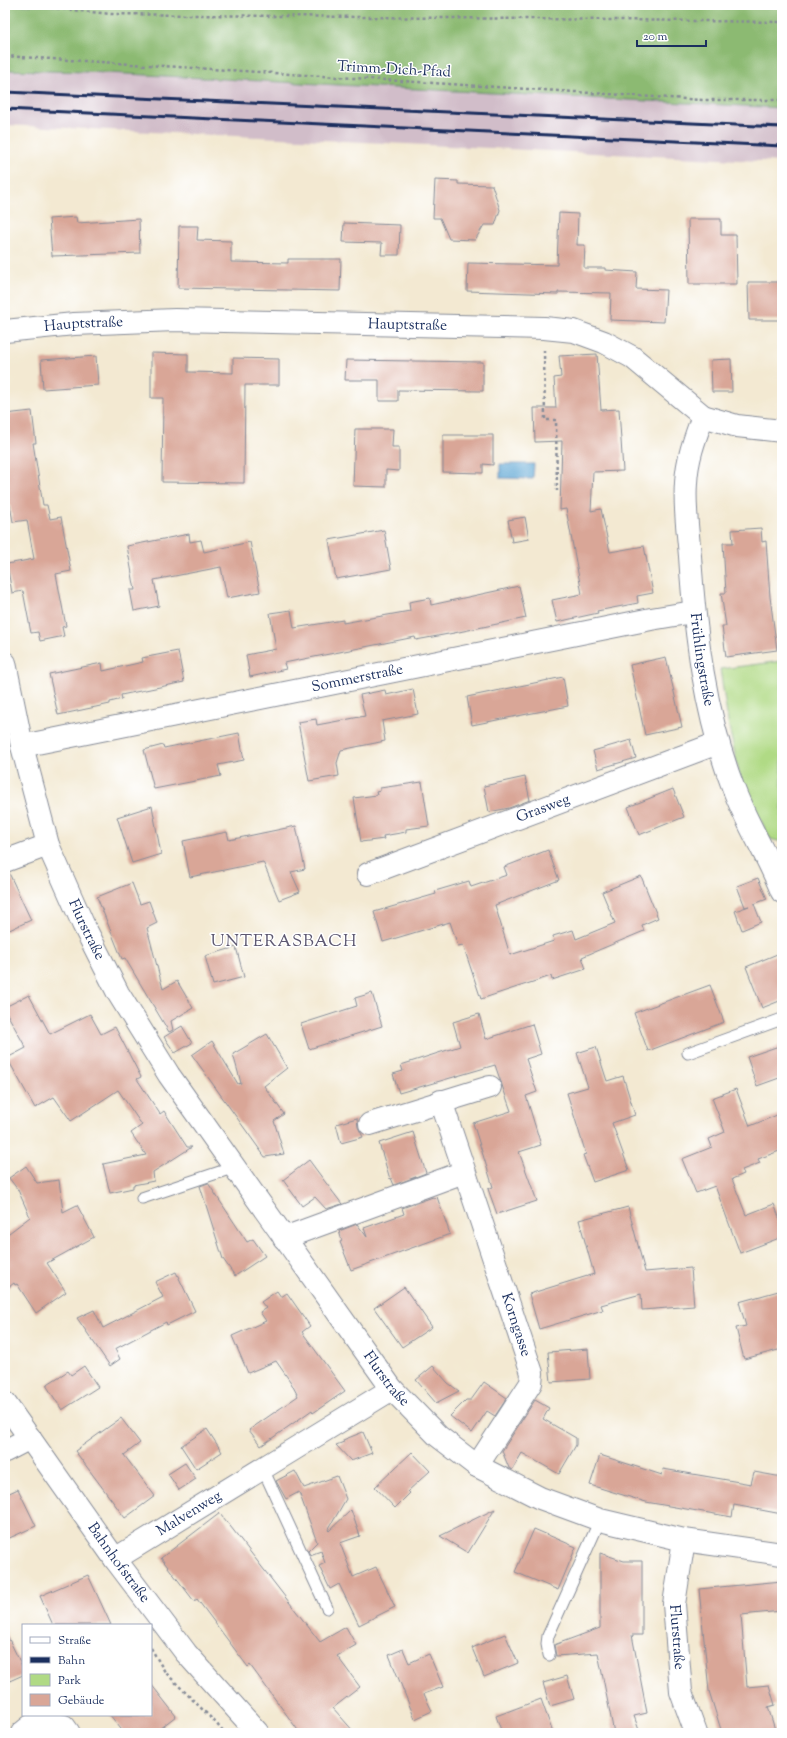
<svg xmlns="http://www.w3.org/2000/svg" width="787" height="1738" viewBox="0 0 787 1738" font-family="'Sorts Mill Goudy',serif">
  <rect width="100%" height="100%" fill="#fff"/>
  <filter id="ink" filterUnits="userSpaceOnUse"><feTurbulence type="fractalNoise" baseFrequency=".025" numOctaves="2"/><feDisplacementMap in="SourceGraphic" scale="8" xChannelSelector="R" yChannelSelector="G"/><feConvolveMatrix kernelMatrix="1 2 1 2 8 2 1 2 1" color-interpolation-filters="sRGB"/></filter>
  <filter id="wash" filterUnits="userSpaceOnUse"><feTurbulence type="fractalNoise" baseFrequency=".012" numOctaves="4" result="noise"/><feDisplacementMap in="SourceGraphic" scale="16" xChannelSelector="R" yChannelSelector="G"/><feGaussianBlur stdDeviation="0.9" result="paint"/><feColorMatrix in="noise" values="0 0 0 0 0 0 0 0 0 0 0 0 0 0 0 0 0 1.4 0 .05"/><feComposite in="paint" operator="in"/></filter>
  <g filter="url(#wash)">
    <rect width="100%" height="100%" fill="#f3e9d2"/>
    <path fill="#d1bdc9" d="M5,70l82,2 695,36v54l-777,-37z"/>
    <path fill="#b0da85" stroke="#668472" d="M782,661v181l-12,-3 -30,-61 -12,-56 -8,-53z"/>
    <path fill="#8cba72" stroke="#547468" d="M5,5h777v103l-695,-36 -82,-2z"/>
    <path fill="#5ca5d3" stroke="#3c6a98" d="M500,464h34l-1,15 -33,-1z"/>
    <g id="blocks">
      <path fill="#d9a697" d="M435,180l23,1v3l34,1 8,25 -5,15h-11l-9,15 -26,-1 -9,-21h-7z
        M559,213l19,1 -1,31h8l-1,23h21v2l32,2 -1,17 30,1 -2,32 -54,-2 1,-27 -53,-1v2l-91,-3 1,-28 89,2z
        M76,217l1,6 62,-4 1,34 -88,3 -3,-37z
        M688,219h33v16h15l1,49h-48z
        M344,223l56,2 -1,30h-18l1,-12 -39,-1z
        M179,226h19l-1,14 34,1v21l57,1v-4h53l-1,32 -162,-3z
        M748,282h34v38h-33z
        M151,353l37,1v18l45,1v-15l46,1v26h-34l-1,98 -82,-1 1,-84h-12z
        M597,354l4,56 18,-1 4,62 -30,1 -2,39 10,-2 9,43 34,-6 9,47 -16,3 1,7 -41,8 1,2 -41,9 -5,-22 30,-6 -16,-85 -6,1 2,-69 -27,1 -1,-34h22l-2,-30 7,-1 -2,-21z
        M96,356l2,29 -55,4 -2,-29z
        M731,359l1,33h-20l-1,-32z
        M346,360l137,2v29l-85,-1v11h-19v-21h-34z
        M32,411l4,32h-3l10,62h4l3,14 11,-2 10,54 -15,3 10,52 -4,1 2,9 -24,5 -2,-9 -7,1 -8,-42 -11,2 -5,-29 27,-5 -7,-39 -14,2 -3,-17 -2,1 -3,-17v-75z
        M355,429h38l-1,18h7v24l-13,-1v17l-33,-1z
        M443,435h50v30l-10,-1v9l-40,-1z
        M525,517l4,22 -17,3 -4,-22z
        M761,528l1,14 4,-1 4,56 7,53 -51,7 -4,-31h4l-5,-33h5l-3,-50h10l-1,-13z
        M384,530l7,39 -55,10 -7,-39z
        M189,534l1,8 11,-2 3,12 46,-10 10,50 -33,6 -6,-31 -67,13 5,26 -25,5 -4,-21h5l-8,-44z
        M519,586l7,32 -72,15 -38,7 -1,-3 -131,26 2,6 -36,8 -4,-22 30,-6 -6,-36 21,-3 3,18 49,-8v3l67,-12 -1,-9 21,-4 1,7z
        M178,651l6,31 -63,13 1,4 -12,3v2l-52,11 -9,-41 53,-11 1,8 40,-9 -1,-4z
        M666,657l16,70 -37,8 -15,-70z
        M563,677l5,29 -96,19 -5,-28z
        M413,689l5,25 -36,7 3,20 -44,9 -4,13 2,13 -30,5 -11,-59 18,-3 1,6 48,-9 -5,-21 25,-5 1,5z
        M239,733l5,27 -26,5 3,11 -67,13 -10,-39 19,-5 1,3z
        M631,740l5,18 -38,11 -5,-18z
        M525,777l5,23 -21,8 -20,4 -5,-26z
        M422,782l7,44 -23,3v3l-23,4 1,3 -23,3 -7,-44 23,-3 -1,-3 4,-1v-3z
        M673,789l11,28 -45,18 -11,-28z
        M152,806l9,48 -29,9 -15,-46z
        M296,826l9,43 -14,3 9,20 -21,8 -16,-38 -73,15 -7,-36 44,-9 2,8z
        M548,850l11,30 -64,25 15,50 44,-14 -1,-5 20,-6 3,9 39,-16 -13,-31 39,-16 17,42 -16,7 2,6 -62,26 4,12 -34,11 -1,-4 -70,23 -18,-54 -5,1 -8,-24 -67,20 -9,-30 62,-18 -1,-3 34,-10 2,6 36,-12 -3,-8z
        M5,873h4l22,47 -26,12z
        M758,878l9,21 -13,5 7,18 -19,8 -7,-19 14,-5 -4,1 -8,-21z
        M132,883l8,21 9,-3 8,22 -10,5 16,61 14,-8 16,27 -22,13 2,9 -4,2 -44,-74 -3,1 -25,-62z
        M236,947l8,30 -31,8 -8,-29z
        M782,952v48l-20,8 -16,-41z
        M710,985l14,37 -76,29 -14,-38z
        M372,993l10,33 -73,23 -8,-25 56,-18 -2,-8z
        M29,995l21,39 40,-20 11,20 14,-7 26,50 -4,2 23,35 4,-3 23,36h5l-39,25 1,9 -21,4v3l-23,5 -7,-29 43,-9 -15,-22 11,-8 -24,-35 -47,31 -17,-24 -19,11 -28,-50 19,-10 -21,-38v-3z
        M479,1014l7,25 46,-15 9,30 -15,5 11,33 -11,4 15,49 -22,7 18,49 -40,13 -9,-25 5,-2 -20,-64 38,-12 -16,-46 -96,28 -6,-19 10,-3 -2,-6 59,-19 -7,-24z
        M182,1026l10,17 -17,10 -11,-16z
        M267,1034l20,34 -23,18 20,28 -10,7 10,33 -19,3 -73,-102 20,-14 26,43 3,-1 -8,-29z
        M782,1045v32l-25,9 -10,-29z
        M596,1047l11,34 16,-5 12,39 -23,8 17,47 -36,12 -10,-27 3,-1 -19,-61 21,-6 -11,-34z
        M736,1089l14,37 32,-13v37l-24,9 2,4 -18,7 2,4 -12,5 14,36 28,-11 8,21v12l-42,16 -25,-67 -19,7 -14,-34 30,-12 -3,-8 16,-7 -13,-34z
        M357,1118l1,9 5,10 -22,6 -5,-19z
        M413,1132l13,41 -32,12 -3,-7 -1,1 -11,-36z
        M309,1160l17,23 16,21 -16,5 -11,-12 -13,9 -19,-26z
        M26,1166l11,17 22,-3 4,32 14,-7 17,32 -47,26 19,29 -30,21 -19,-29 -2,1 -1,-2 -9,7v-54l25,-19 -12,-27 -9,-12z
        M208,1183l39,59 6,-3 12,17 -30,20 -12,-17 -23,-73z
        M433,1197l1,2 3,-2 13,37 -99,36 -11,-28 2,-1 -3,-10 18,-7 10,13 -3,-9 40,-14 -2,-6z
        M628,1207l17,65 46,-4 3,38 -52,4 -1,-16 -40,11 2,5 -64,19 -10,-35 65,-20 -15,-54z
        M176,1272l19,39 -28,14 -1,-3 -51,27 5,10 -10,7 -33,-48 17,-8 9,18 60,-31 -8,-15z
        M404,1287l28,40 -30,20 -28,-39z
        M782,1290v59l-38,10 -8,-31 10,-2 -7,-24z
        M277,1291l4,6 6,-4 23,33 -8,6 43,59 -32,22 -1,-3 -51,36 -12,-16 49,-34 -8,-15 -14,-20 -28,12 -16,-37 34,-15 -6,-9 6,-4 -5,-6z
        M588,1349l2,30 -39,3 -3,-30z
        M84,1366l14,21 -36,23 -16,-25 22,-14 3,4z
        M433,1366l15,17 11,8 -23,12 -20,-23z
        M484,1382l23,16 -12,18 -8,-5 -15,22 -22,-17 16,-16h5z
        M535,1400l14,8 -6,11 33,19v7l-17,29 -37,-21 -10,17 -3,-2 -7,-17z
        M121,1418l19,25 -16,12 31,41 -30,22 -50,-67z
        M207,1429l15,23 -26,17 -15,-23z
        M363,1432l9,21 -21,8 -15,-16 8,-3 -1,-2z
        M412,1452l18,19 -22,20 2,2 -15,15 -20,-21z
        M600,1455l62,20 1,-6 88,15 3,-12 28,5v37l-48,-9 -2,12 -86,-15 -56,-17z
        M185,1463l11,16 -17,11 -11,-16z
        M295,1471l9,17 33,-12 9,23 -18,31 1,1 22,-21 9,26 -20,7 13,34 23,-10 19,40 -36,18 -20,-41 -9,5 -11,-23 6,-3 -4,-12 -11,4 -2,-4 9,-9 -18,-50 -13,7 -10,-18z
        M18,1489l18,37 -31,14v-45z
        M495,1509l-27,44 -28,-17z
        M220,1513l100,129 26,-15 10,18 -19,11 23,31 -27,21 22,25h-55l-50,-68 -2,2 -51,-68 -3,2 -33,-43z
        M534,1529l42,18 -18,43 -43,-18z
        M600,1553l24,8h18v74h-10l15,78 -13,3 6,17h-26l-16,-80 -42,3 -2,-11 46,-17z
        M88,1575l23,50h-58l-13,-29z
        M782,1581v30l-41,4 6,72 22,-2 6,20 -7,2 8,26h-54l-13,-42 -10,-102z
        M5,1631l18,37v7l-18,8z
        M505,1634l13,29 -34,14 -12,-29z
        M403,1649l6,14 20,-9 14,33 -19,7 8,17 -17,8 -26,-64z
        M567,1676l7,23 -24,7 -7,-23z
        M151,1684l25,32 -17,13 1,4h-36l-14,-18h41z
        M541,1699l12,34h-51l-6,-17z"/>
    </g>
  </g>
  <g filter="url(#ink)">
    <use href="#blocks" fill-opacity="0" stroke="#878c98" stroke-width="1"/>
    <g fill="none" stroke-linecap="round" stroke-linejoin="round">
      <g stroke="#878c98" stroke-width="13">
        <path id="service" d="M688,1053l94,-34
          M142,1198l93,-31
          M263,1469l64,139
          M549,1655l-2,-11 1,-8 52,-116"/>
      </g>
      <g stroke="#878c98" stroke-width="24">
        <g id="minor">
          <path id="s1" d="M5,331l69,-7 101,-4 369,8 30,3 30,11 28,15 71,59 34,10 45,5"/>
          <path id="s2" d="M703,416c-8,22 -16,43 -17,67 -2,24 2,49 4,73 5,78 15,158 43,231 13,36 35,69 49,105"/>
          <path id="s3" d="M5,663l17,83 26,99 35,79 35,69 51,82 223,314 46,47 39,30 63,32 60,22 84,20 98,14"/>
          <path id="s4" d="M22,746l629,-127 42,-7"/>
          <path d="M5,861l43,-16"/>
          <path id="s5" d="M368,874l350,-131"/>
          <path id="s6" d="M441,1101l91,272 -1,10 -54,83"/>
          <path d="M370,1124l120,-37"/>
          <path d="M284,1238l180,-66"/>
          <path d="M5,1451l25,-13"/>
          <path id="s7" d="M684,1540l-10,64 7,88 15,41"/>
          <path id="s8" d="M115,1559l277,-170"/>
          <path d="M22,1733l16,-13 26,6 5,7"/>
        </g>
      </g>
      <g stroke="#878c98" stroke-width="24">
        <g id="tertiary">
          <path id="s9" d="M5,1403l110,156 71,94 72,80"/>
        </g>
      </g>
      <path stroke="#878c98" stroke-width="2.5" stroke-dasharray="3 3" stroke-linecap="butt" d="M21,5l90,9 671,8
        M5,56l697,44h80
        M544,350l1,70h11l1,71
        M151,1648l14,24 51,51 8,10"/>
      <use href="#service" stroke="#fff" stroke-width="11"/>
      <use href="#minor" stroke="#fff" stroke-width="22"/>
      <use href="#tertiary" stroke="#fff" stroke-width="22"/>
      <path stroke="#1b2f5e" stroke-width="3" d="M5,92l777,35
        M5,109l777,37"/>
    </g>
  </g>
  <g text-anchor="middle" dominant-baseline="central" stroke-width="3" stroke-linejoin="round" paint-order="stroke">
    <g font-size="15" fill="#1b2f5e" stroke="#fff">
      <text transform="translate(394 70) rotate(3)">Trimm-Dich-Pfad</text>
      <text stroke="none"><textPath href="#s1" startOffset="79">Hauptstraße</textPath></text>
      <text stroke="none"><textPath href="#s1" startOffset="403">Hauptstraße</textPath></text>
      <text stroke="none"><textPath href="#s2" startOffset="247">Frühlingstraße</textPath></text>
      <text stroke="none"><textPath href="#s4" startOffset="342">Sommerstraße</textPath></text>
      <text stroke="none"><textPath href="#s5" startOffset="187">Grasweg</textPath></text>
      <text stroke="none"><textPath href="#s3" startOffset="280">Flurstraße</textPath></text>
      <text stroke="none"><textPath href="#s6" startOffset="236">Korngasse</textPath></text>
      <text stroke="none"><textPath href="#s3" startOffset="821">Flurstraße</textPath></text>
      <text stroke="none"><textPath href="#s8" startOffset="87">Malvenweg</textPath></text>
      <text stroke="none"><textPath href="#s9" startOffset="196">Bahnhofstraße</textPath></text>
      <text stroke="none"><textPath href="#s7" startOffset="98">Flurstraße</textPath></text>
    </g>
    <g font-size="17" letter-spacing="1" fill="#5e5972" stroke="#fff">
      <text x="284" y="942">UNTERASBACH</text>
    </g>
  </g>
  <rect width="787" height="1738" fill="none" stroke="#fff" stroke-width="20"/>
  <rect x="22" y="1624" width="130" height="92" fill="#ffffff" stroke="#a4acbf"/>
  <rect x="30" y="1637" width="20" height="6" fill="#ffffff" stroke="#a4acbf"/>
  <text x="58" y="1644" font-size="12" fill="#1b2f5e">Straße</text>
  <rect x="30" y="1657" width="20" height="6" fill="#1b2f5e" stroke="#a4acbf"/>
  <text x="58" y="1664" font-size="12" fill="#1b2f5e">Bahn</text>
  <rect x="30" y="1674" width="20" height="12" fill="#b0da85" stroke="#a4acbf"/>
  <text x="58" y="1684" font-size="12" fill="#1b2f5e">Park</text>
  <rect x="30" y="1694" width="20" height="12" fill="#d9a697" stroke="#a4acbf"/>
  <text x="58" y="1704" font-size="12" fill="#1b2f5e">Gebäude</text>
  <path d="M637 40v6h69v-6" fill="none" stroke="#1b2f5e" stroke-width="2"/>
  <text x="643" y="40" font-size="12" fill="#1b2f5e" stroke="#ffffff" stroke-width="3" paint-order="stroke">20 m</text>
</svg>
